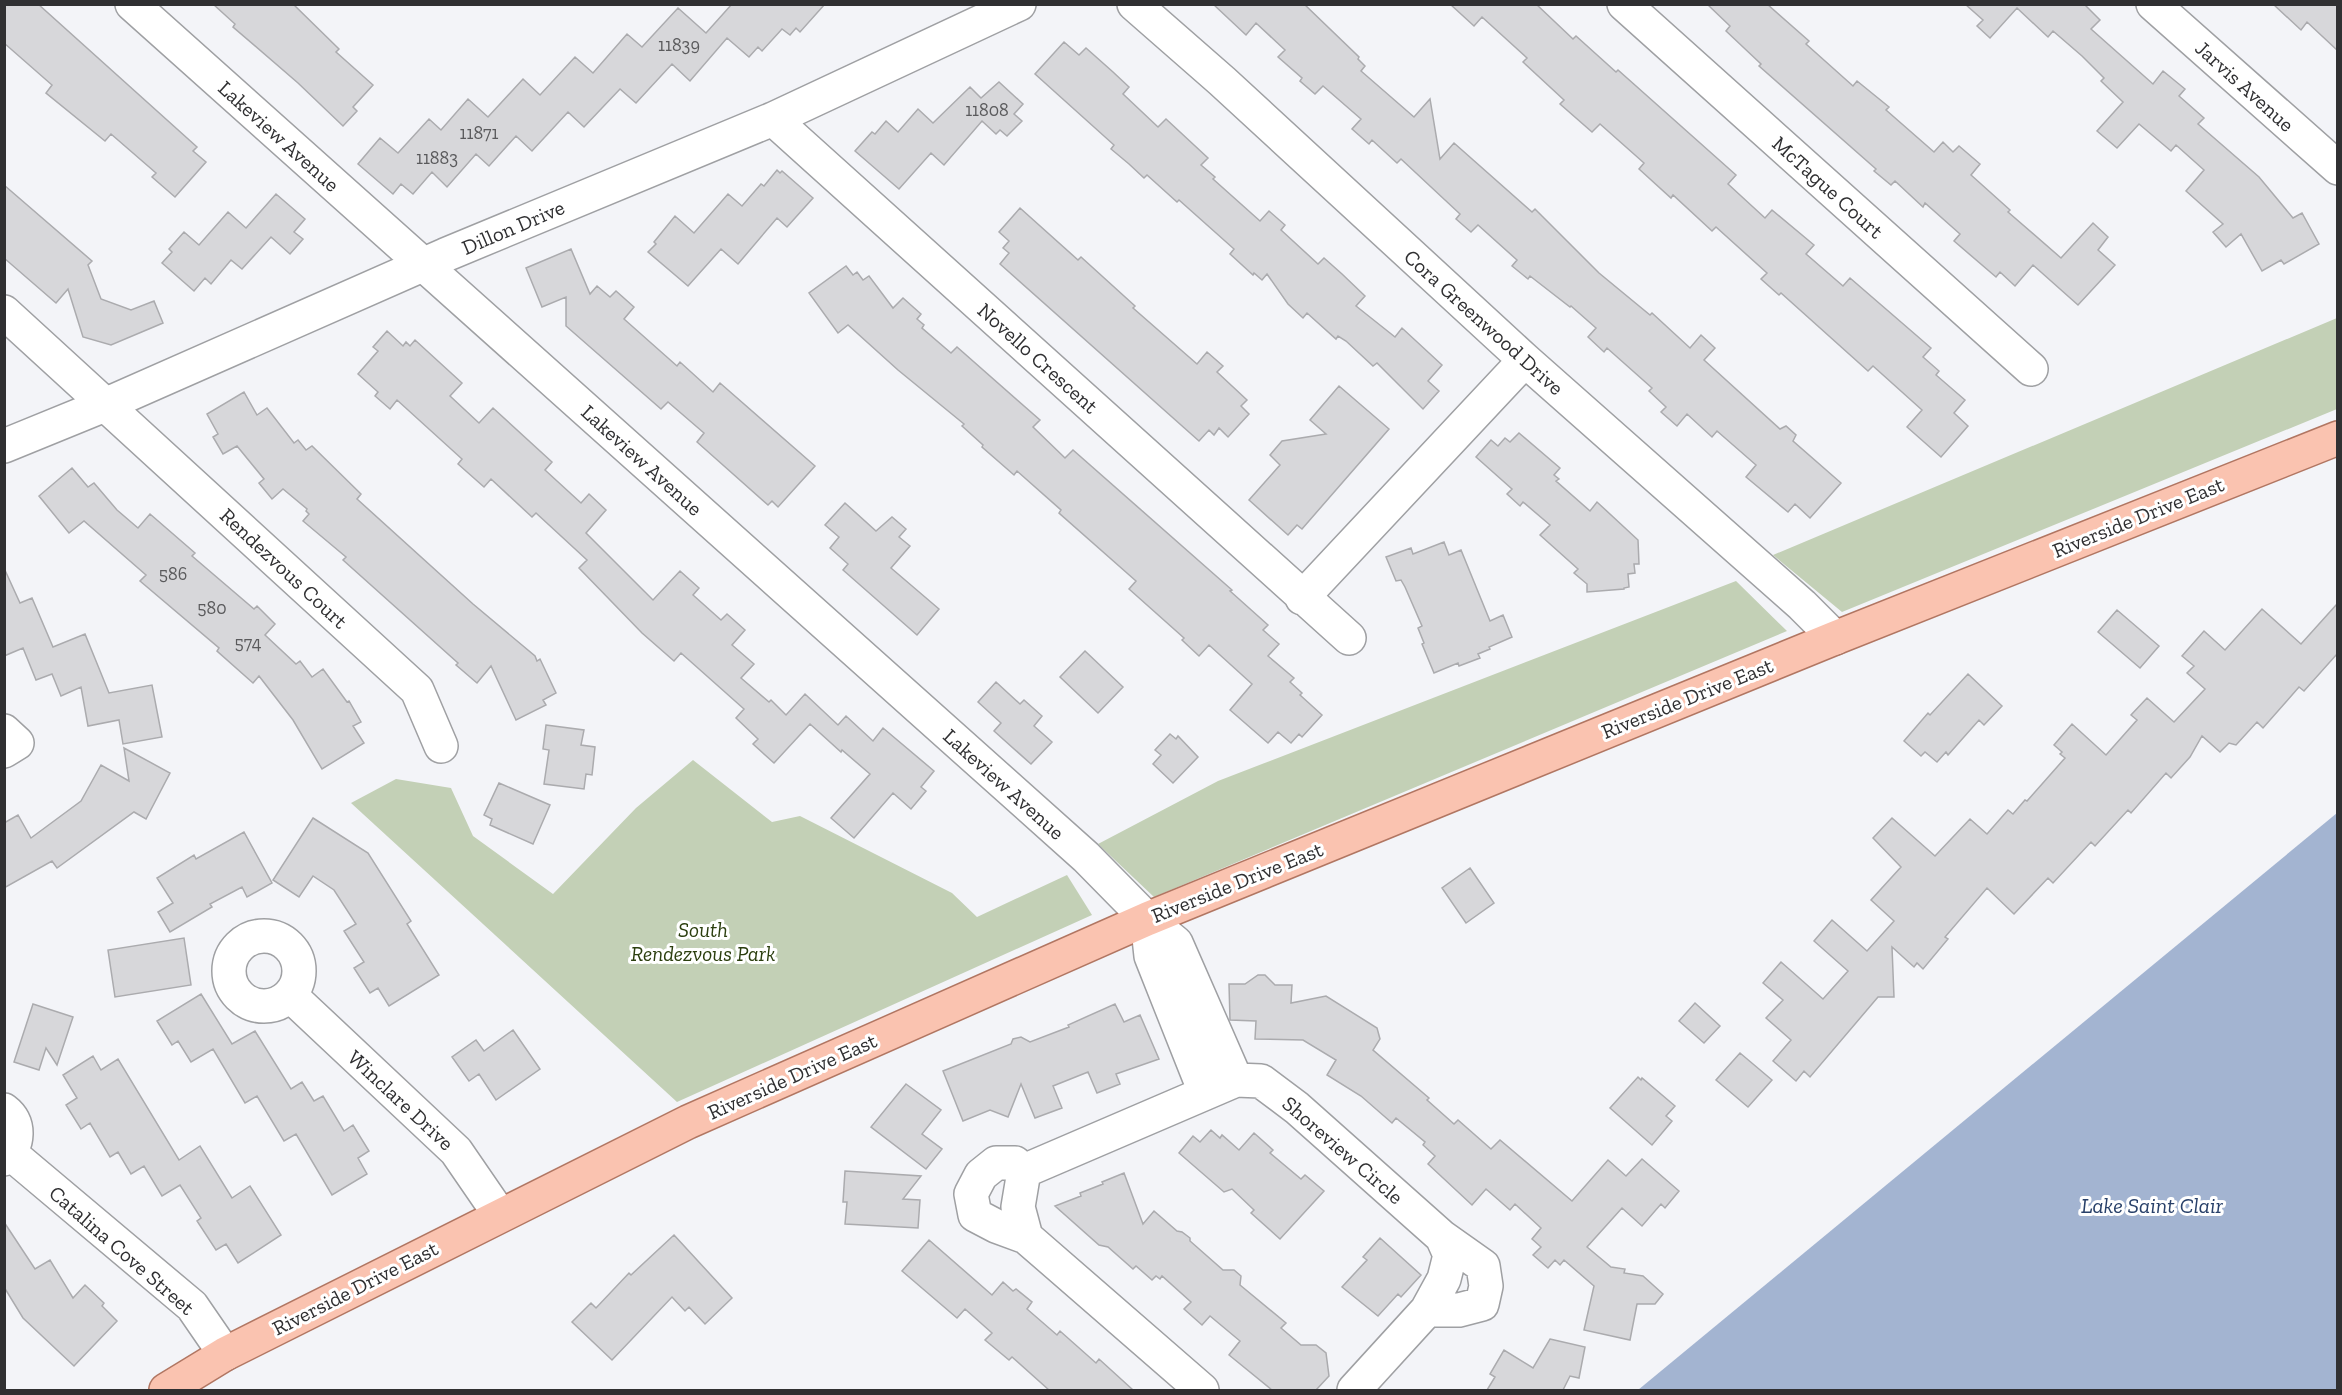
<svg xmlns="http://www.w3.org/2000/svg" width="2342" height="1395" viewBox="0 0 2342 1395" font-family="'Zilla Slab',serif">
  <rect width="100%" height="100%" fill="#f3f4f8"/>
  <path fill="#c3d0b6" d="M2337,318v91l-495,203 -69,-57z
    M1736,581l51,50 -633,266 -56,-53 120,-63z
    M693,760l79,62 28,-6 152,77 25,24 90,-42 25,40 -415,187 -326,-299 45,-24 55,9 22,48 80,58 83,-86z"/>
  <path fill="#a3b4d1" d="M2337,813v577h-699z"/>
  <path fill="#d7d7da" stroke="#ababae" stroke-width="1.5" d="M4,4h34l159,143 -4,4 13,11 -31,35 -23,-20 4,-4 -45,-39 -6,7 -59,-48 6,-8 -48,-42z
    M213,4h80l46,45 -3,3 37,33 -20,22 4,4 -14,15 -45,-43 -65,-56 2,-3z
    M732,4h93l-25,28 -4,-4 -6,7 -8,-6 -20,22 -4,-4 -9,10 -22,-19 -37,43 -18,-17 -36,39 -16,-14 -36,38 -16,-15 -36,39 -16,-15 -27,30 -13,-12 -29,33 -15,-15 -19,22 -12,-10 -8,10 -35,-30 22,-26 18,15 31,-34 12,11 27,-31 20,18 35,-38 17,16 35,-38 18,16 34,-39 15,13 36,-39 28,25z
    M1213,4h91l55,53 -1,2 7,7 -4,5 53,46 16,-18 10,60 14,-16 78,69 3,-3 64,64 51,42 2,-2 38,35 11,-13 14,13 -11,12 76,69 6,-3 10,9 -3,6 48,42 -31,35 -15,-14 -7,8 -42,-35 10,-12 -39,-34 -5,6 -25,-23 -10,12 -16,-14 5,-5 -17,-16 3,-3 -45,-40 -3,4 -16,-15 8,-9 -25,-22 -1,1 -40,-31 -2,3 -16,-13 5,-6 -39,-35 -7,7 -15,-13 4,-5 -59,-55 -4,4 -25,-23 -3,4 -17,-15 9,-10 -38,-33 -8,8 -15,-13 2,-3 -24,-21 7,-7 -29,-27 -10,12z
    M1450,4h86l37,35 3,-3 40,36 2,-2 118,105 -8,9 37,34 7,-8 42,35 -8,9 37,32 7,-8 81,70 -8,9 16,14 -3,4 29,25 -11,13 14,13 -27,31 -34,-30 15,-17 -49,-44 -5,5 -87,-78 -2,2 -18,-16 6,-6 -51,-46 -4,4 -39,-36 -2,3 -32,-29 5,-6 -44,-39 -8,8 -32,-28 4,-4 -41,-38 4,-4 -45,-41 -8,9z
    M1707,4h60l42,37 -3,3 47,42 4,-5 32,26 -3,3 48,42 9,-10 10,10 6,-6 21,18 -9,11 39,35 -2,2 53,46 32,-35 15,14 -10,13 17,15 -37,40 -45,-40 -18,21 -15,-14 -4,5 -42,-36 6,-7 -35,-31 -2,4 -28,-26 -4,4 -17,-14 2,-2 -117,-103 2,-2 -35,-33 4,-5z
    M1965,4h119l16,16 -9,9 62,55 10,-13 22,18 -6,7 25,22 -6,6 61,53 34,41 9,-5 17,31 -35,20 -3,-4 -19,11 -21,-37 -15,13 -13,-15 10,-8 -37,-33 18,-21 -28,-25 -5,6 -32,-27 -22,24 -20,-17 26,-29 -22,-21 3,-3 -22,-22 -29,-25 -5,6 -31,-29 -27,30 -13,-12 6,-6z
    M2273,4h64v46l-30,-28 -6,8z
    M1064,42l15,13 7,-7 27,24 16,15 -6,7 35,33 8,-8 42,39 -7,7 14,12 -2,2 47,42 9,-10 16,14 -4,5 37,34 6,-6 18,16 23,22 -9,10 39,31 7,-9 40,37 -14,16 11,10 -16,18 -46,-46 -4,3 -27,-25 -8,-5 -2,3 -29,-26 -4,5 -15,-14 -21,-30 -5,6 -8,-7 -1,2 -23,-21 4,-5 -55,-49 -2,2 -30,-27 -3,3 -15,-14 -18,-15 3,-4 -79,-71z
    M999,82l24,22 -9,10 8,7 -15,15 -7,-6 -4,4 -14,-13 -38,44 -13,-12 -32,36 -44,-38 17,-19 3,2 11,-13 12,11 20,-23 15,14 37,-36 11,11z
    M777,170l3,3 2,-2 31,27 -26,29 -10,-9 -39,46 -17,-15 -33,37 -40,-34 8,-8 -2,-2 21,-26 19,17 34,-39 14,12 19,-22 3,2z
    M4,185l88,76 -4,4 13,34 30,11 23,-9 9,22 -52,22 -28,-8 -15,-48 -12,14 -52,-45z
    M276,194l29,25 -11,13 9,7 -13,15 -19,-17 -29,32 -11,-9 -20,24 -6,-6 -11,13 -32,-28 10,-11 -3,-3 15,-17 15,13 29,-33 18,16z
    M1020,208l58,52 3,-3 54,49 -2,2 64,56 10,-12 16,14 -6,6 30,28 -6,6 8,8 -21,23 -9,-9 -5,7 -5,-5 -10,11 -199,-177 9,-11 -6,-5 6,-7 -10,-9z
    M571,249l19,45 7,-8 13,11 6,-6 18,16 -10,12 53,47 3,-4 33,30 7,-9 95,83 -37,41 -6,-6 -4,4 -71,-63 7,-9 -36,-31 -7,7 -95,-83v-29l-24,10 -16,-39z
    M846,266l7,9 4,-3 6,8 6,-4 24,32 10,-10 18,16 -4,5 7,6 -2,3 29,25 6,-6 83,73 -7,7 32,31 8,-8 159,140 -2,1 38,34 -5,5 16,14 -11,12 26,22 -4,4 12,11 -2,2 22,20 -20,22 -3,-3 -8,9 -13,-11 -10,11 -38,-33 22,-26 -43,-39 -10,11 -17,-16 2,-2 -55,-49 7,-8 -77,-68 2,-3 -44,-39 -3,4 -32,-28 1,-2 -21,-19 2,-2 -66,-54 -50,-45 -10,8 -29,-40z
    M387,331l16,15 3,-4 4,4 5,-6 47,43 -12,13 29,27 14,-15 59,54 -7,8 36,33 8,-9 17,16 -20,23 67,67 27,-29 19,17 -6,7 28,25 6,-6 18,16 -13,15 22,19 -13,14 28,24 2,-2 15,15 19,-21 33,31 8,-9 27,25 10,-13 51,43 -13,16 5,4 -15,18 -18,-16 -39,45 -23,-20 39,-44 -28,-24 -1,2 -31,-28 -36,39 -21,-19 5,-5 -22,-21 8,-9 -63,-56 -7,8 -32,-28 -63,-65 8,-8 -51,-47 -4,4 -41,-38 -7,8 -26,-23 4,-5 -65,-59 -7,9 -15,-13 3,-4 -20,-18 20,-23 -5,-4z
    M1339,386l50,43 -87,100 -5,-4 -9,10 -39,-35 31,-35 -10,-10 12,-14 44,-7 -16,-14z
    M244,392l13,23 10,-7 27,35 4,-3 8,10 6,-4 49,48 -4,5 116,105 62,52 2,5 3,-2 16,34 -13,7 3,5 -30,15 -25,-54 -14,17 -21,-18 2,-2 -115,-103 3,-3 -43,-36 6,-7 -3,-3 1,-2 -24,-20 -11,10 -13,-16 5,-4 -27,-33 -14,8 -10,-17 5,-3 -11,-20z
    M1519,433l41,35 -6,7 5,4 -3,2 34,30 7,-9 41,38 1,24h-5l1,9 -7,1 1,13 -5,1v1l-37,3v-8l-13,-11 4,-4 -38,-34 10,-10 -27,-23 -3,4 -13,-12 5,-5 -36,-32 15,-17 7,6 7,-8 5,4z
    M72,468l16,19 6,-4 23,27 21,18 12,-14 45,39 -3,3 62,53 3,-3 18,18 -10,11 31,29 4,-3 12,16 11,-8 24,33 2,-1 12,21 -8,4 11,17 -42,26 -29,-49 -34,-44 -6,7 -36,-32 2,-3 -79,-67 6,-6 -62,-54 -15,12 -30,-37z
    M845,503l31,28 16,-14 14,12 -7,8 11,9 -19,22 48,41 -22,26 -74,-65 5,-6 -18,-16 9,-11 -14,-12z
    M1444,542l5,13 12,-5 29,71 13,-6 9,22 -23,10 1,2 -12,5 2,4 -21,8 -1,-3 -24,10 -12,-29 2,-1 -6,-15 4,-2 -17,-39 -4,-7 -5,1 -10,-24 25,-9 2,6z
    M4,568l16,35 12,-5 21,49 32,-13 24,59 43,-8 10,52 -39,7 -4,-24 -31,6 -7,-39 -20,9 -9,-22 -16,6 -13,-32 -19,8z
    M2337,604v50l-33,37 -5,-4 -36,41 -6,-6 -21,23 -7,-2 -9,9 -18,-16 -12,21 -19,21 -5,-5 -35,40 -3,-3 -33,36 -4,-4 -38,41 -5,-5 -34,36 -27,-26 -42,49 3,2 -25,30 -6,-6 -3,4 -22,-20 2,50h-16l-68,80 -6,-6 -8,10 -23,-20 18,-21 -25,-22 17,-18 -20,-17 18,-21 42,37 25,-28 -34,-30 18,-21 35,31 27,-30 -23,-21 30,-33 -28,-29 19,-20 43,38 35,-37 17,15 21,-24 5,4 12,-14 2,1 38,-43 -5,-4 2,-2 -8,-7 18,-21 34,31 31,-35 -6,-5 16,-17 27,24 31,-33 -18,-16 7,-7 -12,-10 22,-25 21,19 37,-41 39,35z
    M2117,610l42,36 -19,22 -42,-36z
    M1085,651l38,36 -25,26 -38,-36z
    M1968,674l34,32 -18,19 -5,-5 -31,35 -2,-3 -9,10 -12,-10 -4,4 -17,-15 24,-28 2,2z
    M996,682l24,22 4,-4 18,16 -8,10 18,16 -21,22 -37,-33 7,-8 -23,-21z
    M546,725l38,5 -3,15 14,2 -3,28 -6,-1 -2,15 -40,-5 5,-34 -6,-1z
    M1170,734l6,5 2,-3 20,21 -25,26 -20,-19 8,-9 -6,-5z
    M124,748l46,25 -24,46 -12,-7 -77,56 -5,-7 -48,27v-65l14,-8 13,23 50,-37 20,-36 28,16z
    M499,783l51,22 -17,39 -43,-19 2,-6 -8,-4z
    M313,818l55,35 43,68 -4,3 32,51 -50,31 -11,-18 -8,5 -16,-25 10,-6 -20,-31 12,-7 -22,-34 -21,-14 -14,21 -26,-17z
    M244,832l28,51 -25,14 -5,-10 -32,17 2,3 -42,25 -12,-20 15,-9 -16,-25 37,-23 2,4z
    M1470,868l24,35 -28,20 -24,-35z
    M184,938l7,47 -76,12 -7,-47z
    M1258,975h7l10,10h17l-1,18 35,-7 51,32 3,11 -7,11 56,48 -2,2 27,24 4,-4 33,29 9,-9 72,61 36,-41 18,16 16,-17 37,32 -14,17 -4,-4 -19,22 -20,-18 -35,39 24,20 14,2 -1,4 19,3 20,18 -8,10h-18l-7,36 -46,-10 10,-44 -30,-26 -4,5 -5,-5 -7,8 -15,-13 8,-8 -9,-8 9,-11 -26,-24 -5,6 -24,-21 -14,16 -44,-41 7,-8 -12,-11 2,-3 -29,-24 -4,5 -31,-27 -34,-21 9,-15 -33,-20 -48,-1 1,-18 -26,-1 -1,-36h16z
    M201,994l31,50 23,-13 36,58 11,-7 12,19 9,-5 21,35 9,-6 16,26 -11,7 9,16 -35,21 -36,-61 -12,7 -27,-45 -12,7 -32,-54 -22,13 -13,-21 -6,4 -15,-24z
    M1695,1003l25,23 -16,17 -25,-22z
    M33,1004l40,13 -16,48 -11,-17 -7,22 -25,-8z
    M1115,1004l9,18 16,-7 19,44 -43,15 4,10 -23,9 -9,-21 -35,14 9,22 -27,10 -14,-34 -13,33 -18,-7 -27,11 -20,-50 68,-27 2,-5 8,-2 9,5 39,-15 -1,-2z
    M513,1030l27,39 -44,31 -17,-26 -10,7 -17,-24 24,-17 8,11z
    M1740,1053l32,27 -24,27 -32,-27z
    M93,1056l8,14 17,-11 61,101 21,-14 32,52 18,-12 31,49 -43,28 -12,-19 -10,6 -19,-29 4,-3 -21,-33 -18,11 -18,-30 -13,8 -13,-22 -8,5 -20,-34 -9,6 -15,-24 11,-7 -14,-23z
    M1638,1077l3,3 1,-2 33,28 -9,10 6,5 -20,24 -42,-37z
    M906,1084l35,26 -19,24 20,15 -16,20 -55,-42z
    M1211,1130l9,8 2,-3 17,15 15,-17 19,17 -3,3 31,26 4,-4 19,16 -44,48 -29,-26 3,-3 -22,-21 -8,3 -45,-39 14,-17 7,6z
    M845,1171l76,5 -18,23 17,1 -2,28 -73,-4 2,-22h-4z
    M1124,1173l19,51 11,-13 23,20 5,1 8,6v3l33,29h11l7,6 -1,9 46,38 -5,5 20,17h15l10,8 3,23 -13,14h-44l-43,-35 11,-14 -30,-25 -8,9 -18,-16 7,-7 -29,-26 -2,3 -4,-3 -4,4 -16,-14 -3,3 -25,-22 -9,-2 -44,-39 26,-10 -1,-3 23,-9 -1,-2z
    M4,1222l31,47 15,-9 23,38 12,-13 19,18 -2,3 15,15 -43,45 -51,-48 -19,-31z
    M674,1235l58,63 -27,26 -16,-17 -4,4 -13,-14 -60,63 -40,-38 19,-19 5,5 33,-35 2,2z
    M1380,1238l41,37 -20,22 -3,-3 -20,22 -36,-29 25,-27 -4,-3z
    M929,1240l63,55 11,-13 10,9 3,-2 16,13 -5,7 30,26 3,-4 36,32 3,-4 34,31h-84l-37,-33 -3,3 -24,-20 7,-7 -27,-24 -8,9 -55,-47z
    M1550,1339l35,8 -6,31 -9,-2 -7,14h-76l8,-13 -5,-3 14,-24 29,18z"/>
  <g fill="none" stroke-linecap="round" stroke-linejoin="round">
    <g stroke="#9fa0a3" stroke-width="36">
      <path id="minor" d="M132,4l954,853 61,62 29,24 60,137
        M1134,4l88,77 303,279 277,245 33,33
        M1624,4l407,365
        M2153,4l185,164
        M773,119l576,519
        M4,312l413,378 24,56
        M4,446l103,-42 338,-149 328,-136 246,-115
        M1302,598l223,-238
        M4,731l13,12 -13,8
        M1147,919l4,37 54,136
        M229 971a35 35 0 1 1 70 0a35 35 0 1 1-70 0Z
        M291,996l165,155 44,64
        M4,1110c17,13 15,35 0,49
        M10,1153l182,153 33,48
        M1024,1171l-9,-8h-19l-15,12 -10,19 4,21 21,11 30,11
        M1427,1310h32l23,-6 4,-18 -3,-20 -41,-29
        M1202,1390l-176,-153 -8,-30 6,-36 212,-91 25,1 36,27 145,129 8,18 -6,24 -17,31 -73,80"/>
    </g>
    <g stroke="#b17662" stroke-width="36">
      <path id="major" d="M166,1390l59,-36 463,-232 459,-203 688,-281 503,-200"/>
    </g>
    <use href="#minor" stroke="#fff" stroke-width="33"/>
    <use href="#major" stroke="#fac3b0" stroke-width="33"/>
  </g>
  <g text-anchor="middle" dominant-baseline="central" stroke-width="6" stroke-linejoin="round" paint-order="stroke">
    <g font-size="18" fill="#5a5a5c">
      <text x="679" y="45">11839</text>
      <text x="987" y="110">11808</text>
      <text x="479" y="133">11871</text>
      <text x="437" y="158">11883</text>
      <text x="173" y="574">586</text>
      <text x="212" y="608">580</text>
      <text x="248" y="643">574</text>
    </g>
    <g font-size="21" fill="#303032" stroke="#fff">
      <text transform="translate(2245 86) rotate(42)">Jarvis Avenue</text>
      <text transform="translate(279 136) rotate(42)">Lakeview Avenue</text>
      <text transform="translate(1828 187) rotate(42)">McTague Court</text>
      <text transform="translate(513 227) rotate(-23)">Dillon Drive</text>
      <text transform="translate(1484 322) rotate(42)">Cora Greenwood Drive</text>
      <text transform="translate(1038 358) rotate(42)">Novello Crescent</text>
      <text transform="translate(642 460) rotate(42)">Lakeview Avenue</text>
      <text transform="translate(2138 517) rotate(-22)">Riverside Drive East</text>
      <text transform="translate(284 568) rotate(43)">Rendezvous Court</text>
      <text transform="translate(1687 698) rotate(-22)">Riverside Drive East</text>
      <text transform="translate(1004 784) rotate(42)">Lakeview Avenue</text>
      <text transform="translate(1237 882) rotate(-22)">Riverside Drive East</text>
      <text transform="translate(792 1076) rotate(-24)">Riverside Drive East</text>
      <text transform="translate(401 1100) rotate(43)">Winclare Drive</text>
      <text transform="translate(1343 1150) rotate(41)">Shoreview Circle</text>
      <text transform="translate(122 1250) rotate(41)">Catalina Cove Street</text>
      <text transform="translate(355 1288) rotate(-27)">Riverside Drive East</text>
    </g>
    <g font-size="21" font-style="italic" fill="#2b3e0e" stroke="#fff">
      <text x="703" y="929">South<tspan x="703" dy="24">Rendezvous Park</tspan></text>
    </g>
    <g font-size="22" font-style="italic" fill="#284069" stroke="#fff">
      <text x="2152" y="1205">Lake Saint Clair</text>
    </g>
  </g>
  <rect width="2342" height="1395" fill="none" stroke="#303032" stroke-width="12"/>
</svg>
